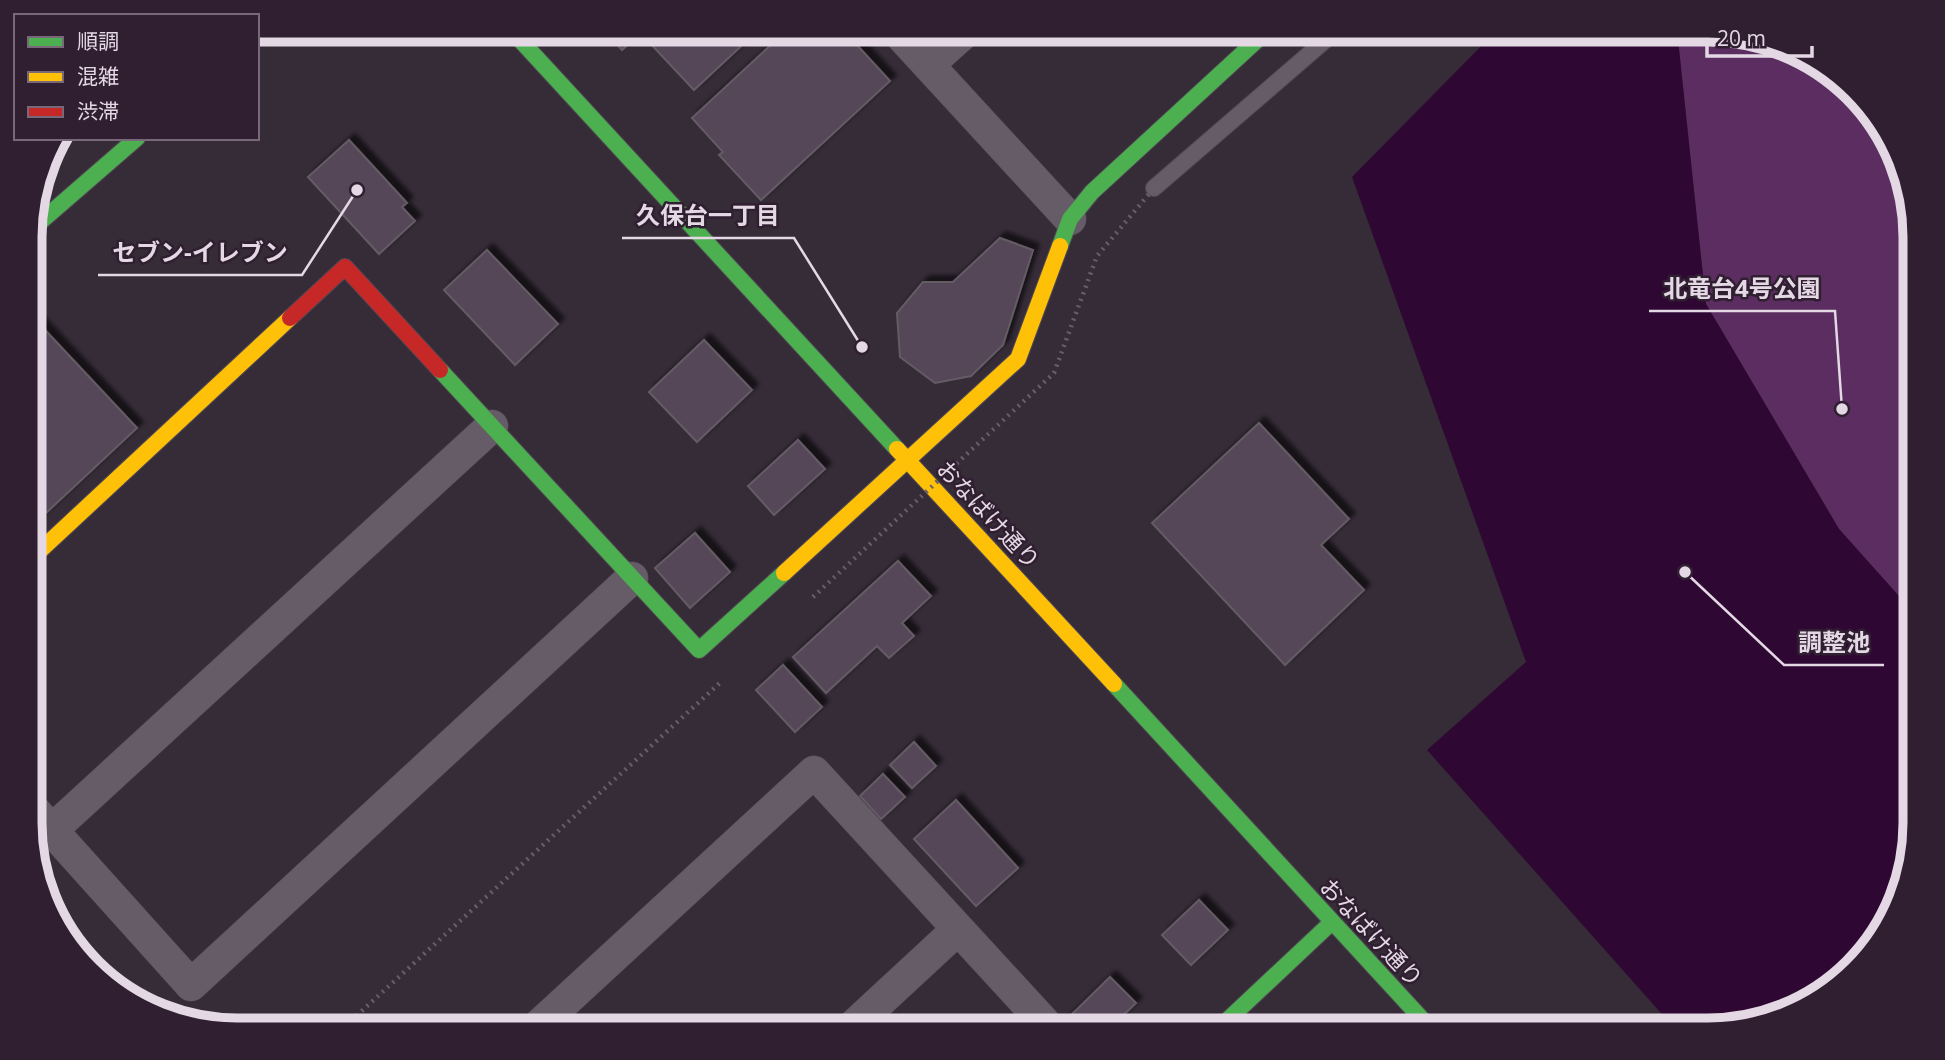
<svg xmlns="http://www.w3.org/2000/svg" width="1945" height="1060" viewBox="0 0 1945 1060" font-family="'Open Sans','Noto Sans JP',sans-serif">
  <defs>
    <filter id="shadow"><feDropShadow dx="6" dy="-6" stdDeviation="2" flood-color="#0009"/></filter>
  </defs>
  <rect width="100%" height="100%" fill="#362c38"/>
  <path fill="#5b2d60" d="M1677,30h31l103,27 70,65 34,101v391l-76,-85 -133,-225z"/>
  <path fill="#2f0733" d="M1497,30h180l29,274 133,225 76,85v222l-27,90 -65,70 -102,34h-45l-249,-280 99,-88 -174,-485z"/>
  <path fill="#564658" stroke="#645b65" stroke-width="2" filter="url(#shadow)" d="M604,30h40l-22,20z
    M660,30h84l7,7 -57,53 -46,-49z
    M787,30h41l8,9 8,-8 46,50 -129,119 -42,-45 4,-3 -31,-34z
    M349,140l58,63 -5,4 13,14 -36,33 -71,-77z
    M1000,238l33,12 -30,95 -32,31 -36,7 -35,-26 -3,-44 26,-31h30z
    M487,250l71,74 -43,41 -71,-75z
    M31,315l106,113 -106,99z
    M704,340l48,50 -55,52 -48,-50z
    M1259,423l90,96 -28,26 43,45 -79,75 -133,-142z
    M798,440l27,29 -51,46 -26,-29z
    M695,533l35,39 -40,36 -35,-40z
    M898,561l33,35 -29,27 12,13 -25,22 -12,-12 -51,47 -33,-36z
    M783,665l39,42 -27,25 -39,-42z
    M914,742l22,24 -24,22 -22,-23z
    M883,774l22,23 -24,22 -21,-23z
    M956,800l62,68 -42,38 -62,-67z
    M1199,900l29,30 -37,35 -29,-30z
    M1110,977l26,26 -28,27h-34l-9,-9z"/>
  <g fill="none" stroke-linecap="round" stroke-linejoin="round">
    <g stroke="#514853" stroke-width="18">
      <path id="lane" d="M1876,118l15,35
        M1154,188l183,-158"/>
    </g>
    <g stroke="#514853" stroke-width="33">
      <path id="street" d="M896,30l174,189
        M928,65l39,-35
        M31,807l160,178 441,-407
        M52,830l440,-404
        M534,1030l280,-258 237,258
        M849,1030l109,-101"/>
    </g>
    <g stroke="#514853" stroke-width="18">
      <path id="fast" d="M511,30l386,419
        M31,230l106,-92
        M1060,246l10,-27 22,-27 176,-162
        M440,370l259,280 85,-77
        M1114,684l318,346
        M1217,1030l115,-108"/>
    </g>
    <g stroke="#514853" stroke-width="18">
      <path id="slow" d="M897,449l217,235
        M31,559l259,-241
        M784,573l234,-214 42,-113"/>
    </g>
    <g stroke="#514853" stroke-width="18">
      <path id="jam" d="M257,34l6,-4
        M290,318l55,-51 95,103"/>
    </g>
    <path stroke="#675f68" stroke-width="4.5" stroke-dasharray="2 5" stroke-linecap="butt" d="M341,1030l381,-349"/>
    <use href="#lane" stroke="#665c67" stroke-width="16"/>
    <use href="#street" stroke="#665c67" stroke-width="32"/>
    <use href="#fast" stroke="#4caf50" stroke-width="16"/>
    <use href="#slow" stroke="#ffc107" stroke-width="16"/>
    <use href="#jam" stroke="#c62828" stroke-width="16"/>
    <path stroke="#675f68" stroke-width="4.5" stroke-dasharray="2 5" stroke-linecap="butt" d="M813,597l241,-224 43,-117 57,-68"/>
  </g>
  <g text-anchor="middle" dominant-baseline="central" stroke-width="5" stroke-linejoin="round" paint-order="stroke">
    <g font-size="23" fill="#e4d8e5" stroke="#301e31">
      <text transform="translate(989 514) rotate(47)">おなばけ通り</text>
      <text transform="translate(1372 932) rotate(47)">おなばけ通り</text>
    </g>
  </g>
  <path d="M0 0H1945V1060H0ZM237 42H1708A195 195 0 0 1 1903 237V823A195 195 0 0 1 1708 1018H237A195 195 0 0 1 42 823V237A195 195 0 0 1 237 42Z" fill="#301e31" fill-rule="evenodd"/>
  <path fill="none" stroke="#e4d8e5" stroke-width="9" d="M237 42H1708A195 195 0 0 1 1903 237V823A195 195 0 0 1 1708 1018H237A195 195 0 0 1 42 823V237A195 195 0 0 1 237 42Z"/>
  <path fill="none" stroke="#e4d8e5" stroke-width="2.5" d="M862 347L794 238H622M357 190L302 275H98M1842 409L1835 311H1649M1685 572L1784 665H1884"/>
  <g fill="#e4d8e5" stroke="#301e31" stroke-width="2.5">
    <circle cx="862" cy="347" r="7"/>
    <circle cx="357" cy="190" r="7"/>
    <circle cx="1842" cy="409" r="7"/>
    <circle cx="1685" cy="572" r="7"/>
  </g>
  <g font-size="24" text-anchor="middle" font-weight="bold" fill="#e4d8e5" stroke="#301e31" stroke-width="5" stroke-linejoin="round" paint-order="stroke">
    <text x="708" y="224">久保台一丁目</text>
    <text x="200" y="261">セブン-イレブン</text>
    <text x="1742" y="297">北竜台4号公園</text>
    <text x="1834" y="651">調整池</text>
  </g>
  <rect x="14" y="14" width="245" height="126" fill="#301e31" stroke="#786879" stroke-width="2"/>
  <rect x="28" y="37" width="35" height="10" fill="#4caf50" stroke="#786879" stroke-width="2"/>
  <text x="77" y="49" font-size="21" fill="#e4d8e5">順調</text>
  <rect x="28" y="72" width="35" height="10" fill="#ffc107" stroke="#786879" stroke-width="2"/>
  <text x="77" y="84" font-size="21" fill="#e4d8e5">混雑</text>
  <rect x="28" y="107" width="35" height="10" fill="#c62828" stroke="#786879" stroke-width="2"/>
  <text x="77" y="119" font-size="21" fill="#e4d8e5">渋滞</text>
  <path d="M1707 46v10h105v-10" fill="none" stroke="#e4d8e5" stroke-width="3.5"/>
  <text x="1717" y="46" font-size="21" fill="#e4d8e5" stroke="#301e31" stroke-width="5" paint-order="stroke">20 m</text>
</svg>
